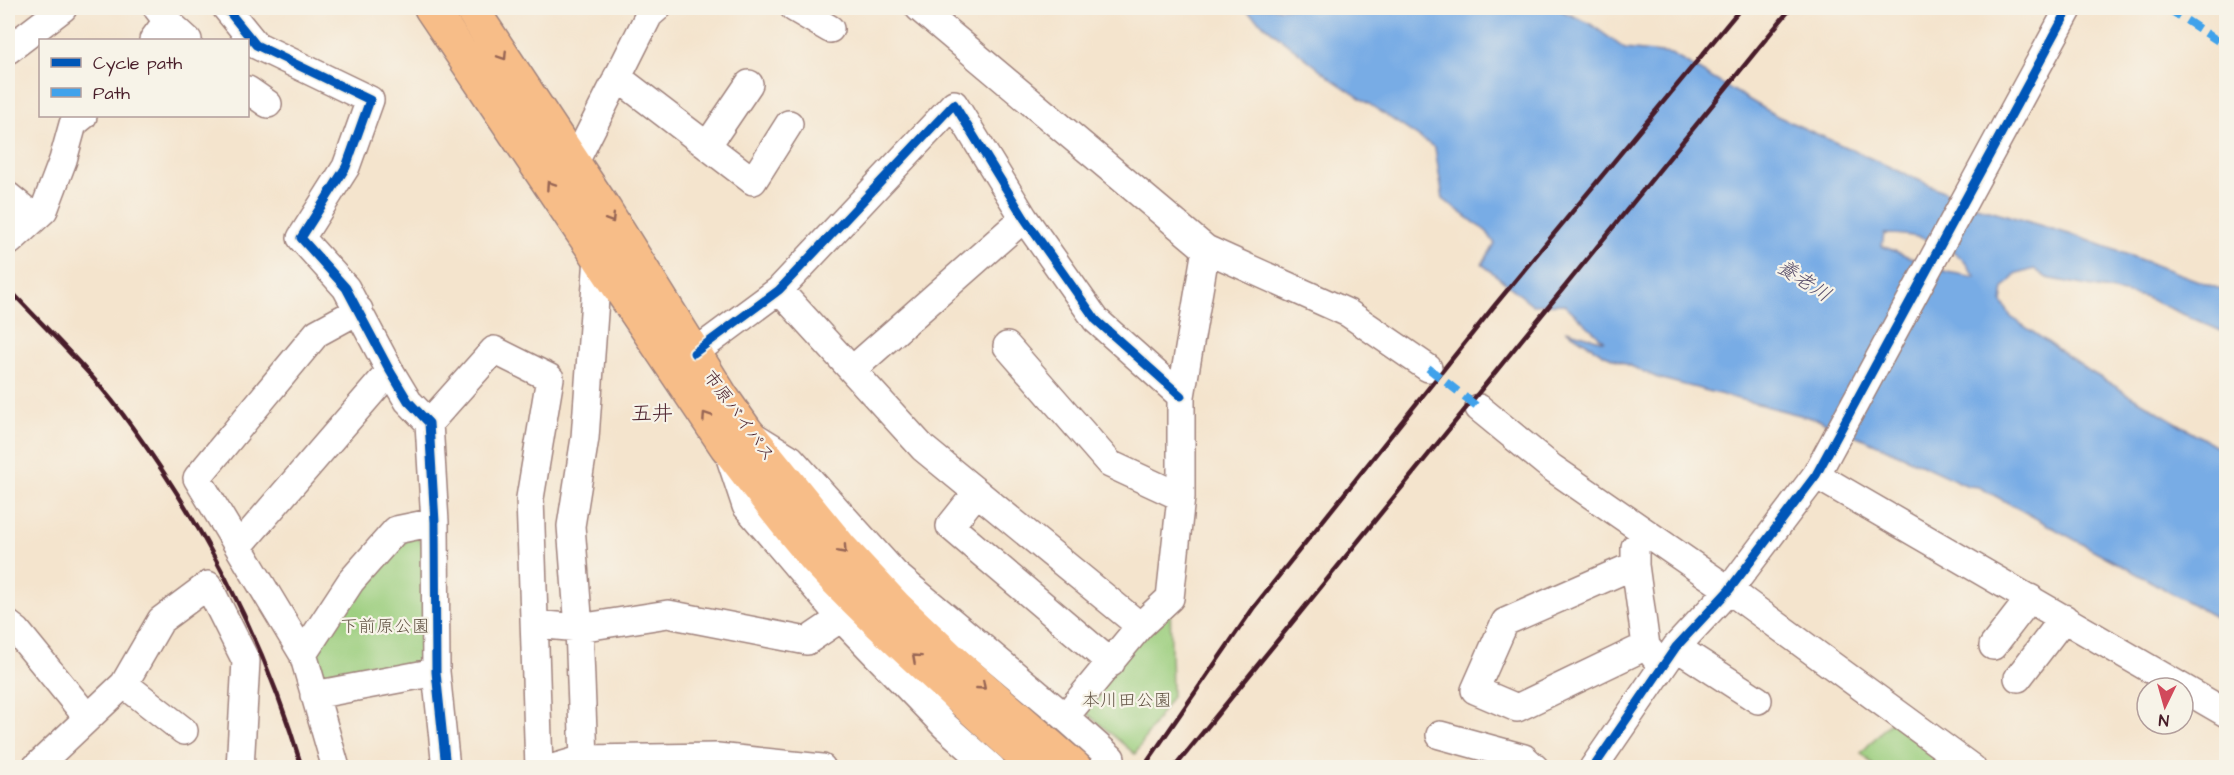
<svg xmlns="http://www.w3.org/2000/svg" width="2234" height="775" viewBox="0 0 2234 775" font-family="'Architects Daughter','Klee One',sans-serif">
  <rect width="100%" height="100%" fill="#f7f3e8"/>
  <filter id="ink" filterUnits="userSpaceOnUse"><feTurbulence type="fractalNoise" baseFrequency=".0167" numOctaves="2"/><feDisplacementMap in="SourceGraphic" scale="12" xChannelSelector="R" yChannelSelector="G"/><feConvolveMatrix kernelMatrix="1 2 1 2 8 2 1 2 1" color-interpolation-filters="sRGB"/></filter>
  <filter id="wash" filterUnits="userSpaceOnUse"><feTurbulence type="fractalNoise" baseFrequency=".008" numOctaves="4" result="noise"/><feDisplacementMap in="SourceGraphic" scale="24" xChannelSelector="R" yChannelSelector="G"/><feGaussianBlur stdDeviation="1.35" result="paint"/><feColorMatrix in="noise" values="0 0 0 0 0 0 0 0 0 0 0 0 0 0 0 0 0 1.4 0 .05"/><feComposite in="paint" operator="in"/></filter>
  <g filter="url(#wash)">
    <rect width="100%" height="100%" fill="#f4e4cd"/>
    <path fill="#9bce7e" stroke="#727654" stroke-width="1.5" d="M416,536l10,12 6,109 -10,9 -89,18 -12,-5 -4,-28c23,-38 56,-98 99,-115z
      M1170,598l2,98 -37,58 -59,-50z
      M1898,714l46,33 -11,20h-58l-14,-14z"/>
    <path fill="#78ace5" stroke="#616688" stroke-width="1.5" fill-rule="evenodd" d="M1243,8h312l34,15 36,26 46,5 106,62 199,90 106,32 144,53v42l-82,-36 -97,-19 -13,-9 -19,6 -11,13 -2,14 9,15 80,55 135,80v171l-247,-136 -11,-1 -76,-35 -73,-31 -161,-42 -55,-24 -37,-24 38,11 -40,-37 -31,1 -51,-41 13,-20 -8,-12 -44,-33 -8,-51 -102,-68zM1884,234c26,0 58,5 77,24 6,6 10,13 15,19l-29,-5 -65,-26z"/>
  </g>
  <g filter="url(#ink)">
    <g fill="none" stroke-linecap="round" stroke-linejoin="round">
      <g stroke="#9f827c" stroke-width="30">
        <path id="minor" d="M157,8l10,13 21,19
          M226,8l30,37 114,55 -24,67 -45,71 45,50 44,83 18,30 21,22 6,99 1,150 10,96
          M794,8l36,21
          M919,8l287,241 142,64 80,55
          M153,40l14,-19
          M8,50l55,-42
          M617,77l136,104 36,-57
          M248,90l20,14
          M707,146l42,-62
          M574,164l75,-149 8,-7
          M8,196l27,22
          M10,241l34,-31 19,-50 10,-36 10,-8
          M779,290l144,158 217,178
          M1007,346l103,118 71,33
          M694,353l85,-63 175,-186 70,114 72,102 85,76
          M852,370l172,-152
          M1479,408l72,59 178,123 243,178
          M429,423l65,-73 56,28 -20,120 9,270
          M757,438l34,21 104,115 170,143 46,41 -8,10
          M730,458l16,48 95,112 104,108 47,42
          M1816,475l410,238
          M977,492l-27,34 161,137
          M239,546l151,-175
          M1635,547v18l11,81 11,14
          M1635,565l-130,57 -30,68 42,18 129,-62
          M8,624l9,7 70,86
          M535,624l44,4 89,-14 139,27 34,-23
          M1993,646l37,-48
          M1676,647l82,53
          M303,654l48,-73 45,-51 39,-8
          M2018,678l46,-60
          M124,684l60,47
          M314,695l122,-23
          M1065,717l75,-91 30,-28 11,-101v-101l25,-147
          M1440,735l84,23 11,10
          M35,768l89,-84 37,-64 47,-35 38,76 -6,107
          M336,768l-33,-114 -106,-176 120,-145 42,-23
          M553,768l31,-9 133,-2 105,11
          M587,768l-3,-9 -5,-131 -8,-102 14,-88 13,-181
          M1593,768l83,-121 53,-57 87,-115 253,-467"/>
      </g>
      <g stroke="#9f827c" stroke-width="36">
        <path id="highway" d="M431,8l295,438c30,38 59,78 91,114 69,74 146,140 220,208
          M471,8l134,202 117,187 24,34 95,117 55,59 61,58 118,103"/>
      </g>
      <use href="#minor" stroke="#fff" stroke-width="27"/>
      <use href="#highway" stroke="#f7bd88" stroke-width="33"/>
      <path stroke="#4a1f2b" stroke-width="4.5" d="M8,288c42,45 88,88 124,139 75,103 134,219 170,341
        M1143,768l111,-161 241,-302 246,-297
        M1174,768l617,-760"/>
      <path stroke="#40a2eb" stroke-width="8" stroke-dasharray="15 8" stroke-linecap="butt" d="M2167,8l59,38
        M1428,368l51,40"/>
      <g stroke="#f7f3e8" stroke-width="13">
        <path id="cycleway" d="M226,8l30,37 114,55 -24,67 -45,71 45,50 44,83 18,30 21,22 6,99 1,150 10,96
          M694,353l85,-63 175,-186 70,114 72,102 85,76
          M1593,768l83,-121 53,-57 87,-115 253,-467"/>
      </g>
      <use href="#cycleway" stroke="#0057b8" stroke-width="9"/>
    </g>
    <defs><path id="oneway-chevron" d="M-2-3.5L2.5 0L-2 3.5" fill="none" stroke-width="1.6" stroke-linecap="round" stroke-linejoin="round" transform="scale(1.5)"/></defs>
    <g stroke="#986655">
      <use href="#oneway-chevron" transform="translate(503 56) rotate(57)"/>
      <use href="#oneway-chevron" transform="translate(550 185) rotate(-124)"/>
      <use href="#oneway-chevron" transform="translate(611 219) rotate(58)"/>
      <use href="#oneway-chevron" transform="translate(706 416) rotate(-124)"/>
      <use href="#oneway-chevron" transform="translate(843 550) rotate(48)"/>
      <use href="#oneway-chevron" transform="translate(916 658) rotate(-138)"/>
      <use href="#oneway-chevron" transform="translate(982 686) rotate(41)"/>
    </g>
  </g>
  <g text-anchor="middle" dominant-baseline="central" stroke-width="4.5" stroke-linejoin="round" paint-order="stroke">
    <g font-size="18" fill="#4a1f2b" stroke="#f7f3e8">
      <text transform="translate(739 416) rotate(54)">市原バイパス</text>
    </g>
    <g font-size="18" fill="#625444" stroke="#f7f3e8">
      <text x="385" y="626">下前原公園</text>
      <text x="1127" y="700">本川田公園</text>
    </g>
    <g font-size="20" font-style="italic" fill="#5a506c" stroke="#f7f3e8">
      <text transform="translate(1804 281) rotate(33)">養老川</text>
    </g>
    <g font-size="21" fill="#4a1f2b" stroke="#f7f3e8">
      <text x="652" y="413">五井</text>
    </g>
  </g>
  <rect width="2234" height="775" fill="none" stroke="#f7f3e8" stroke-width="30"/>
  <rect x="39" y="39" width="210" height="78" fill="#f7f3e8" stroke="#b29e9c" stroke-width="1.5"/>
  <rect x="51" y="58" width="30" height="9" fill="#0057b8" stroke="#b29e9c" stroke-width="1.5"/>
  <text x="93" y="69" font-size="18" fill="#4a1f2b">Cycle path</text>
  <rect x="51" y="88" width="30" height="9" fill="#40a2eb" stroke="#b29e9c" stroke-width="1.5"/>
  <text x="93" y="99" font-size="18" fill="#4a1f2b">Path</text>
  <g transform="translate(2165 706) rotate(185)"><circle r="28" fill="#f7f3e8" stroke="#b29e9c" stroke-width="1.5"/>
  <path d="M0-4.5L10 22L0 15L-10 22Z" fill="#d1495b"/>
  <text y="-9" font-size="16" font-weight="bold" text-anchor="middle" fill="#4a1f2b">N</text>
  </g>
</svg>
